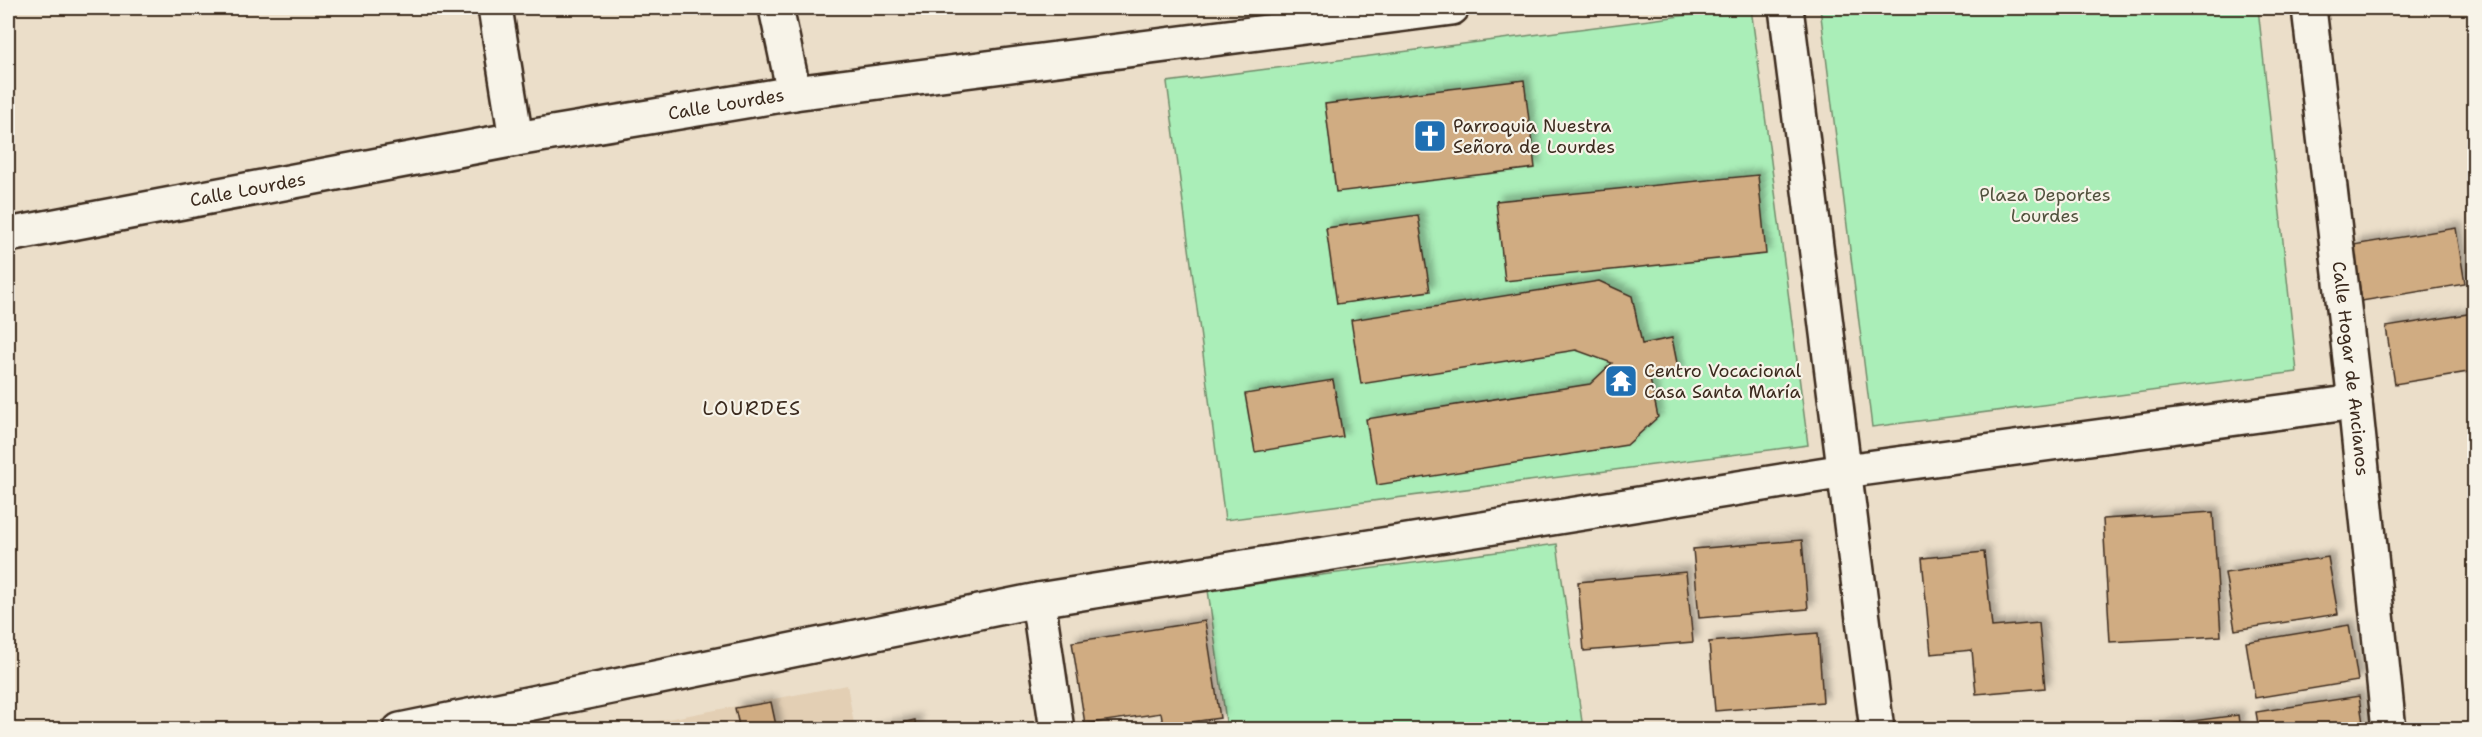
<svg xmlns="http://www.w3.org/2000/svg" width="2482" height="737" viewBox="0 0 2482 737" font-family="'Shantell Sans',sans-serif">
  <defs>
    <filter id="shadow"><feDropShadow dx="5.5" dy="-5.5" stdDeviation="3" flood-color="#0004"/></filter>
  </defs>
  <rect width="100%" height="100%" fill="#ebdec9"/>
  <filter id="ink" filterUnits="userSpaceOnUse"><feTurbulence type="fractalNoise" baseFrequency=".0167" numOctaves="2"/><feDisplacementMap in="SourceGraphic" scale="12" xChannelSelector="R" yChannelSelector="G"/><feConvolveMatrix kernelMatrix="1 2 1 2 8 2 1 2 1" color-interpolation-filters="sRGB"/></filter>
  <g filter="url(#ink)">
    <path fill="#e3cfb4" d="M847,685l8,44 -245,1z"/>
    <path fill="#aaeeb8" stroke="#728c6b" stroke-width="1.5" d="M1743,8h8l57,437 -583,75 -58,-438z
      M1820,8h438l39,364 -425,55z
      M1557,544l26,185h-356l-19,-139z"/>
    <path fill="#d0ac82" stroke="#3b2a1e" stroke-width="1.5" filter="url(#shadow)" d="M1524,80l11,88 -199,24 -11,-88z
      M1758,175l8,79 -261,27 -9,-80z
      M1418,215l12,76 -93,13 -11,-76z
      M2456,228l9,56 -103,17 -9,-56z
      M1599,281l33,15 10,48 30,-6 7,35 -29,6 8,38 -31,28 -250,40 -11,-66 224,-35 22,-21 -36,-13 -215,34 -10,-64z
      M2474,313v58l-79,13 -9,-57z
      M1333,380l10,57 -88,15 -10,-58z
      M2213,512l8,124 -111,6 -7,-123z
      M1802,540l6,69 -109,9 -6,-69z
      M1984,552l8,75 47,-4 6,65 -69,6 -4,-44 -41,4 -9,-96z
      M2328,557l10,57 -103,16 -10,-57z
      M1686,572l7,70 -109,9 -6,-69z
      M1205,621l15,97 -57,8 -2,-13 -76,11 -13,-82z
      M2349,625l9,56 -103,17 -9,-56z
      M1818,633l5,69 -108,9 -6,-69z
      M2359,696l5,34h-105l-3,-18z
      M771,702l6,28h-37l-5,-22z
      M2238,715l2,15h-116z
      M915,720l1,10h-45z"/>
    <g fill="none" stroke-linecap="round" stroke-linejoin="round">
      <g stroke="#3b2a1e" stroke-width="38">
        <g id="street">
          <path d="M495,8l21,131"/>
          <path d="M776,8l18,85"/>
          <path d="M1786,8l91,722"/>
          <path id="s1" d="M2309,8l46,394 34,328"/>
          <path id="s2" d="M8,235l508,-96 278,-46 658,-85"/>
          <path d="M1038,600l19,130"/>
          <path d="M400,730l638,-130 807,-129 510,-69"/>
        </g>
      </g>
      <use href="#street" stroke="#f7f3e8" stroke-width="33"/>
    </g>
  </g>
  <defs>
    <g id="church-square" transform="scale(1.725)"><rect x="-9" y="-9" width="18" height="18" rx="4" fill="#1f6fb2" stroke="#f7f3e8"/><path d="M-1.2-6h2.4v3.5h3.3v2.4h-3.3V6h-2.4V-.1h-3.3v-2.4h3.3Z" fill="#fff"/></g>
    <g id="temple-square" transform="scale(1.725)"><rect x="-9" y="-9" width="18" height="18" rx="4" fill="#1f6fb2" stroke="#f7f3e8"/><path d="M0-6L5-2H3V0L6.5 2.5H4V6H1.5V3h-3V6H-4V2.5H-6.5L-3 0V-2H-5Z" fill="#fff"/></g>
  </defs>
  <g fill-rule="evenodd">
    <use href="#church-square" x="1430" y="136"/>
    <use href="#temple-square" x="1621" y="381"/>
  </g>
  <g text-anchor="middle" dominant-baseline="central" stroke-width="4.5" stroke-linejoin="round" paint-order="stroke">
    <g font-size="18" fill="#3b2a1e" stroke="#f7f3e8">
      <text stroke="none"><textPath href="#s2" startOffset="730">Calle Lourdes</textPath></text>
      <text stroke="none"><textPath href="#s2" startOffset="244">Calle Lourdes</textPath></text>
      <text stroke="none"><textPath href="#s1" startOffset="363">Calle Hogar de Ancianos</textPath></text>
    </g>
    <g font-size="18" fill="#3b2a1e" stroke="#f7f3e8" text-anchor="start">
      <text x="1453" y="126">Parroquia Nuestra<tspan x="1453" dy="21">Señora de Lourdes</tspan></text>
      <text x="1644" y="371">Centro Vocacional<tspan x="1644" dy="21">Casa Santa María</tspan></text>
    </g>
    <g font-size="18" fill="#51513d" stroke="#f7f3e8">
      <text x="2045" y="195">Plaza Deportes<tspan x="2045" dy="21">Lourdes</tspan></text>
    </g>
    <g font-size="20" letter-spacing="1.5" fill="#3b2a1e" stroke="#f7f3e8">
      <text x="752" y="408">LOURDES</text>
    </g>
  </g>
  <rect width="2482" height="737" fill="none" stroke="#f7f3e8" stroke-width="30"/>
  <rect x="15" y="15" width="2452" height="707" fill="none" stroke="#3b2a1e" stroke-width="2" filter="url(#ink)"/>
</svg>
